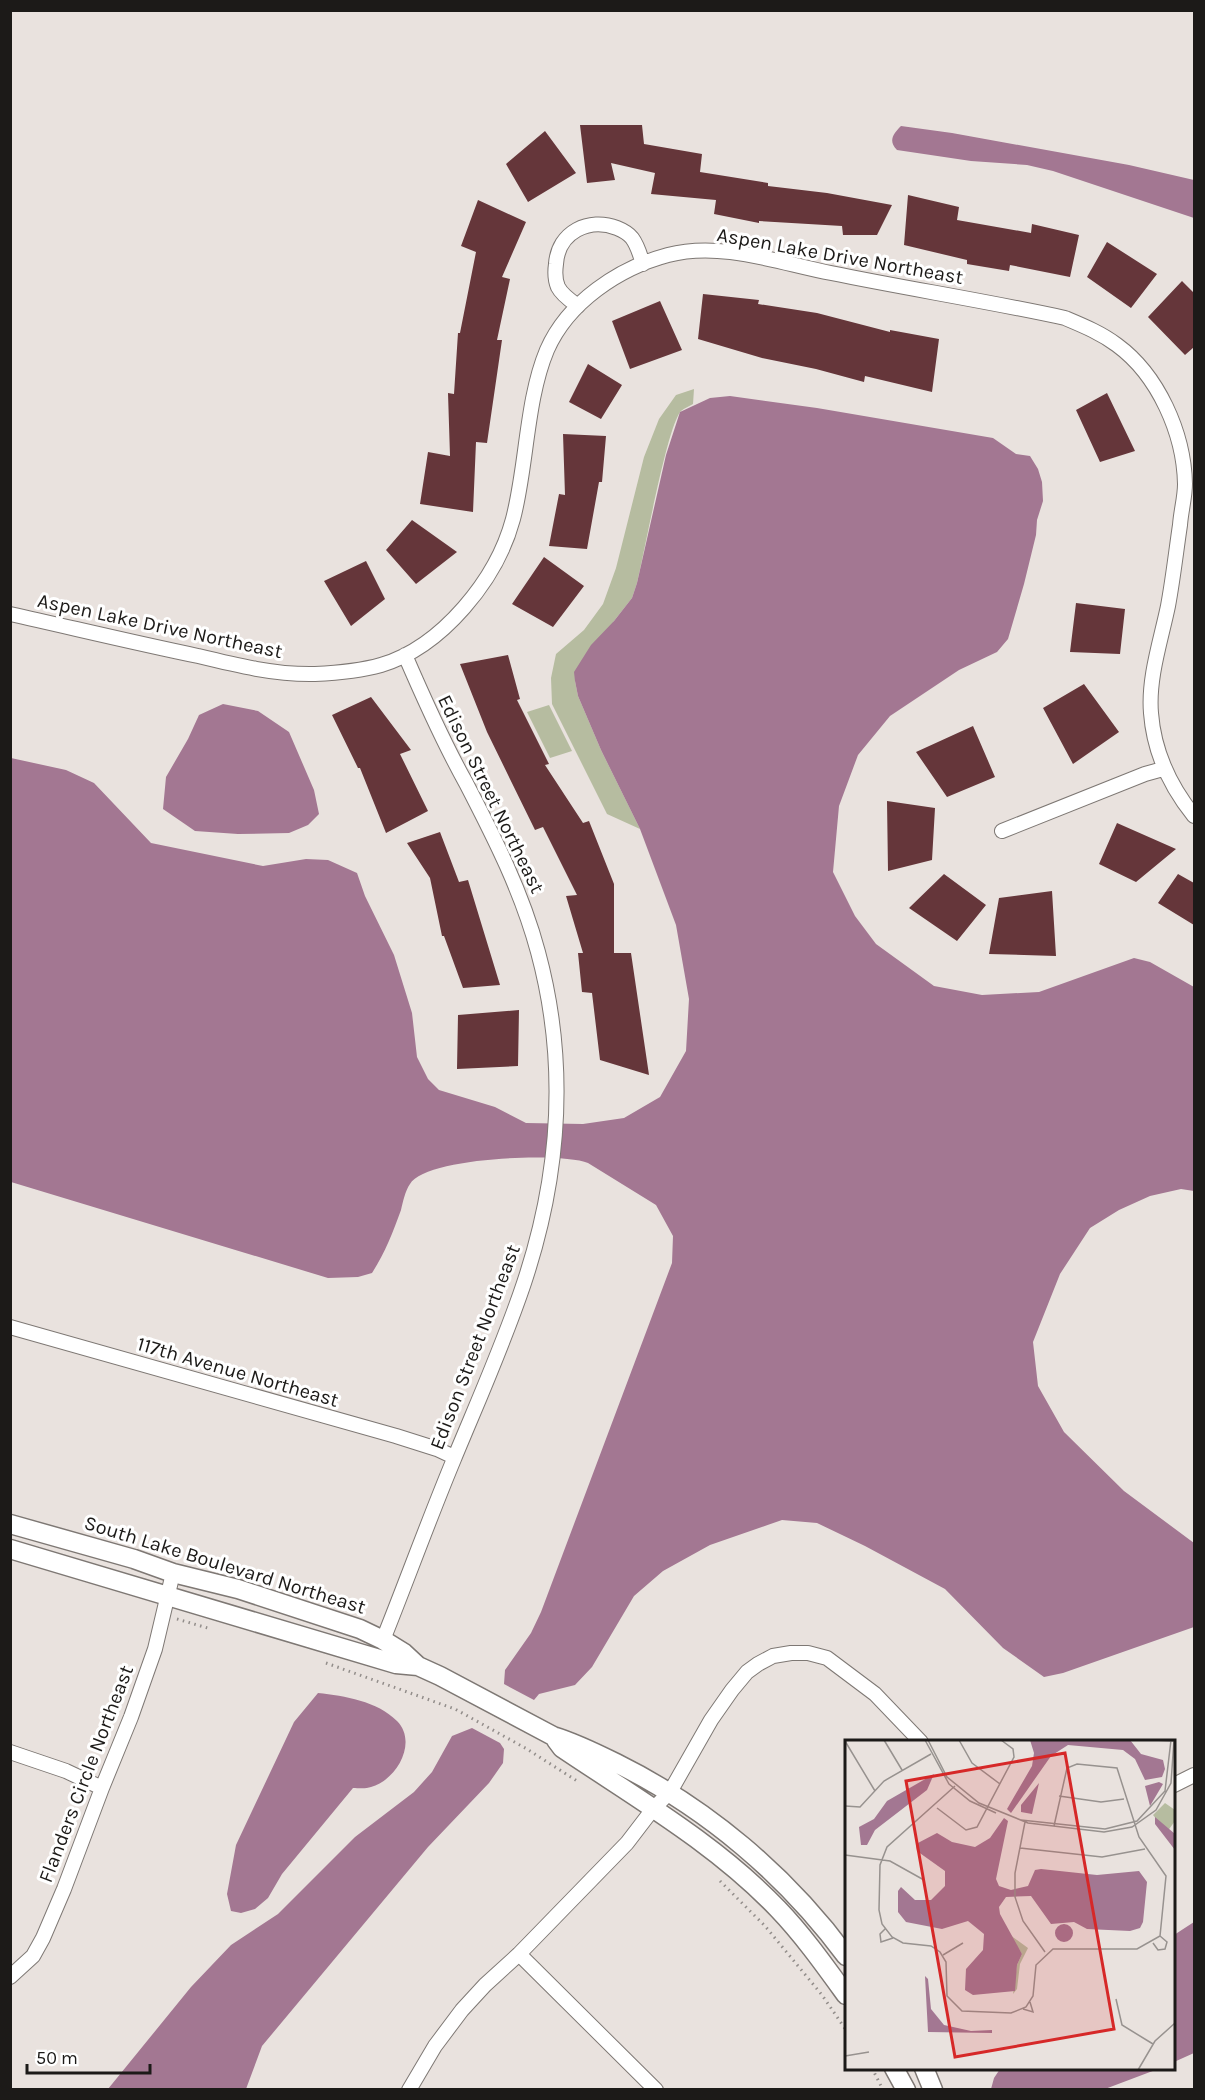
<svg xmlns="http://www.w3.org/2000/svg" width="1205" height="2100" viewBox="0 0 1205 2100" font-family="Karla,sans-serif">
  <rect width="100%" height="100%" fill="#e9e2de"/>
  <path fill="#b6bca0" d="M694,389l-1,15c-3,2 -9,4 -12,7 -14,15 -37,144 -44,172l-5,15 -18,23 -39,60 3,15 23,54 39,79 -33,-15 -55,-110 -1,-26 5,-24 28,-24 19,-26 13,-36 28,-111 15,-38 17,-24z
    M549,705l23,46 -22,7 -23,-46z"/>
  <path fill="#a37792" d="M901,126l51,7 177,32 65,15v38l-141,-47 -26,-6 -56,-4 -74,-11c-9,-9 -4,-16 4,-24z
    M730,396l87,12 176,30 23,16 14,2 8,13 4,13 1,19 -6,19 -1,15 -12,49 -16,55 -11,13 -38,18 -69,46 -32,39 -19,51 -6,66 22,44 21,28 58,42 48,9 57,-3 95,-34 16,4 44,25v204l-13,-2 -31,7 -31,14 -29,18 -30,46 -27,68 5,44 26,46 60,59 70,52v84l-131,46 -19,4 -41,-29 -58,-59 -80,-43 -48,-23 -35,-3 -72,25 -47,26 -29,25 -42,71 -17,18 -36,9 -5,6 -30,-16 1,-14 26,-37 10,-21 131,-349 1,-27 -17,-31 -68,-42c-27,-11 -163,-6 -178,21 -5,7 -7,18 -9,26 -8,22 -16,43 -29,63l-14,4 -30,1 -317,-96v-424l55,12 28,13 57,60 112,23 43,-7 22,1 29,13 8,23 29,59 18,58 5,44 11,22 11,11 56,17 31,16 57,1 41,-6 36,-21 26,-46 3,-52 -13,-74 -36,-96 -39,-79 -23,-54 -3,-15 -1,-9 17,-27 23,-24 18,-23 5,-15 29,-128 14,-43 30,-14z
    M223,704l35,7 31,21 25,58 5,24 -11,11 -19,8 -51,1 -43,-3 -32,-22 3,-32 22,-38 11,-24z
    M318,1693c27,3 59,8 79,28 21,21 0,59 -26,66 -5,2 -13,1 -18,1l-71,86 -14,24 -13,11 -14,4 -10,-2 -4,-17 9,-49 58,-123z
    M472,1728l28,15 4,6 -1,14 -14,20 -61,64 -166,199 -16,43h-138l83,-102 40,-42 47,-31 77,-77 59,-45 18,-20 20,-36z
    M1194,1922v131l-20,9v-127z
    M1000,2069v-1l158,1 -53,20h-114l3,-11z"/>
  <path fill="#65363a" d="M580,125h62l2,19 58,10 -2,18 68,11v3l59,7 65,12 -15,30h-34l-1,-9 -83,-5v2l-45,-9 2,-14 -65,-6 4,-21 -44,-10 4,17 -28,3z
    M545,131l31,42 -48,29 -22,-38z
    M908,195l51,12 -2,13 74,13 1,-9 47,11 -9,42 -60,-12 -1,6 -42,-7v-4l-63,-15z
    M478,200l48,22 -24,55 8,2 -13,61h5l-15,103 -11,-1 -3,70 -53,-8 8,-52 22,4 -2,-63 6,1 4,-61h2l16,-81 -15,-6z
    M1107,242l50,32 -26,34 -44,-31z
    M1182,281l12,12v54l-9,8 -37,-38z
    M703,294l56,6 -1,4 59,9 73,19v-2l49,9 -7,53 -67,-16 -1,6 -48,-13 -54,-11 -64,-19z
    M660,301l22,49 -52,19 -18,-48z
    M588,364l34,21 -21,34 -32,-17z
    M1107,393l28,58 -35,11 -24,-52z
    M563,434l43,2 -4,46h-3l-12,67 -38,-3 10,-52 6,1z
    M412,520l45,32 -41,32 -30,-34z
    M544,557l40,29 -31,41 -41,-23z
    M366,561l19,38 -34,27 -27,-45z
    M1076,603l49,6 -5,45 -50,-2z
    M508,655l12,44 -3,1 32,64 -4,1 38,58 6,-2 25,63v69h17l18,122 -49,-15 -8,-67 -10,-1 -4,-39h5l-17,-57 11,-1 -34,-68 -8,3 -48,-98 -27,-68z
    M1084,684l35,48 -46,32 -30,-56z
    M371,697l40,53 -11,4 28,57 -42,22 -26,-65h-2l-26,-53z
    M973,726l22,51 -48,20 -31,-45z
    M887,801l48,7 -3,52 -44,11z
    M1117,823l59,26 -40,33 -37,-18z
    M440,832l19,50 9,-2 32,105 -37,3 -19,-52h-2l-12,-58 -23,-35z
    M944,874l42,31 -29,36 -48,-33z
    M1178,874l16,9v42l-36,-22z
    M1052,891l4,65 -67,-2 10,-56z
    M519,1010l-1,56 -61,3 1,-54z"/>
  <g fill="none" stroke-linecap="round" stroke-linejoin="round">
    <g stroke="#7e7874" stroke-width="16">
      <path id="minor" d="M578,306c-7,-5 -16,-11 -20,-19 -3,-7 -3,-16 -2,-23 2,-32 33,-47 61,-36 5,2 11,5 15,10 6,8 8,17 11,26
        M10,614c63,14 125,29 188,42 37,9 78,19 117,18 22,-1 45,-3 66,-9 61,-18 116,-86 132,-146 14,-53 13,-119 34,-169 21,-48 72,-82 121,-95 53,-14 111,8 163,18 78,16 156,28 234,45 19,8 36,15 52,27 41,30 67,88 68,139 0,13 -4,27 -5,41 -4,27 -7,54 -12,81 -7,34 -20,72 -17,107 3,40 19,73 43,103
        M1002,831l143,-57 18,-5
        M10,1327l386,109 41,13 17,8
        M383,1640c24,-60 46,-121 71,-181 24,-58 50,-116 70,-176 36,-108 44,-220 14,-331 -16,-60 -44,-115 -72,-169 -23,-41 -42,-84 -61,-128
        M10,1752l56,19 36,17
        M1174,1785l20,-10
        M519,1954l137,136
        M10,1977l23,-21 10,-18 21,-49 38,-101 29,-71 24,-68 18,-76
        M409,2090l26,-44 27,-36 23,-25 34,-31 108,-111 26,-34 17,-17 41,-72 21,-30 15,-18 11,-8 15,-8 18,-3h17l19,5 48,36 46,48"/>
    </g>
    <g stroke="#7e7874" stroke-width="21">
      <path id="tertiary" d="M10,1524l124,35 39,14 65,16 122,40 23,11 21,13 14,13
        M10,1549l386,115 22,2 22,10 113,60c23,7 43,17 63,27 91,45 170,112 230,193
        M556,1740l6,8c74,50 154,96 216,161 25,26 47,57 68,86
        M894,2068l12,22
        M924,2068l9,22"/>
    </g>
    <path stroke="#928d8a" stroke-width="3" stroke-dasharray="1.5 4.5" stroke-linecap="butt" d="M177,1619l34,10
      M326,1663l129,46 72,40 50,32
      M720,1881l45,45 57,69 24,35
      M872,2068l11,22"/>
    <use href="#minor" stroke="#fff" stroke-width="14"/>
    <use href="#tertiary" stroke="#fff" stroke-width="18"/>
  </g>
  <g text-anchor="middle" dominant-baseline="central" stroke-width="6" stroke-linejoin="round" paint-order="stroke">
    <g font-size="20" fill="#1c1a18" stroke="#fff">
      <text transform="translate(840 256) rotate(10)">Aspen Lake Drive Northeast</text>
      <text transform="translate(160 626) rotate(12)">Aspen Lake Drive Northeast</text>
      <text transform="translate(491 794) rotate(64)">Edison Street Northeast</text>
      <text transform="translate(475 1347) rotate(-69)">Edison Street Northeast</text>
      <text transform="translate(238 1372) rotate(16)">117th Avenue Northeast</text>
      <text transform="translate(225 1565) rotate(17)">South Lake Boulevard Northeast</text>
      <text transform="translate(86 1774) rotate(-69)">Flanders Circle Northeast</text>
    </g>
  </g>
  <g transform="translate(845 1740)">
    <rect width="330" height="330" fill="#e9e2de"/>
    <path d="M320,63l10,7v11l-8,11 -14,-17zM165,195l18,13 -8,16 -3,25 -4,5 4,-29 5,-11z" fill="#b6bca0"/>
    <path d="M185,0h100l11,14 22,6 2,9 -3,8 -17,3 -10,-21 -12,-9 -55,-5 -17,11 -40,57 -4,-4 25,-43 2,-13zM89,34l-7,16 -52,40 -8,15h-6l-2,-18 15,-8 13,-18zM314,42l4,2 -13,22 -5,-20zM194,43l-7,31 -11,-2v-7zM310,77l20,17v16l-20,-26zM159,78l4,3 -12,58 3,7 12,4 17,-4 7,-16 6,-1 56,6 42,-4 8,11 -4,40 -3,6 -10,3 -43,-2 -13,-7 -23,2 -20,-28 -25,1 -7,10 1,7 22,40 -5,11 -2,26 -42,4 -8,-5 1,-21 17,-19 1,-16 -16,-13 -26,8 -36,-7 -8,-10v-21l3,-4 14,13h16l14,-14v-15l-28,-20 -1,-7 21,-11 15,9 23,5 15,-9zM210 193a9 9 0 1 1 18 0a9 9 0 1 1-18 0ZM80,236l3,3 3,30 13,16 27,6 21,-1v3l-64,-1z" fill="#a37792"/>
    <path fill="none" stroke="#97928f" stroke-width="1.5" d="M39,0l18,30M80,0l24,44 21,17 26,12M83,0l19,37 32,26 49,20 76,9 28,-5 24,-17 15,-27 3,-43M114,0l13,23 28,21M309,0l19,1M0,1l30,50M110,46l-68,61 -7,18 -1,45 3,14 10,13 11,6 28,3 9,6 6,10 1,34 15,15 49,2 15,-6 7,-11 3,-31 17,-16h84l23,-13 6,-60 -27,-39 -22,-69 -40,-4 -10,4 -13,58M214,56l42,6 23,-3M0,66l15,1 24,-26 47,-27M92,68l29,22 11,-3 37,-70 -1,-8 -12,-9M176,80l84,9 32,-8 28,-30 6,-51M180,82l-10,51v24l8,24 22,31M175,108l82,9 43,-8M0,115l45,6 34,19M40,189l-5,5 1,8 12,-4M308,203l5,7 7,-1 2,-7 -7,-6M98,215l20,-12M271,259l6,26 31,19M178,269l10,3 -3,-10M0,316l24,-4M293,330l17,-29 20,-18"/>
    <path fill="#d62828" fill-opacity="0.15" stroke="#d62828" stroke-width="3" d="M220,13l49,276 -159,28 -49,-276z"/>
    <rect width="330" height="330" fill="none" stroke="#1c1a18" stroke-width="3"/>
  </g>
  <rect width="1205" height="2100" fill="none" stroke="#1c1a18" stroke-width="24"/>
  <path d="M27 2064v9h123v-9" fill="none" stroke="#1c1a18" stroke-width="3"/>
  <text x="36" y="2064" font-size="18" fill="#1c1a18" stroke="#ffffff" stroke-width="4.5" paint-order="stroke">50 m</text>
</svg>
